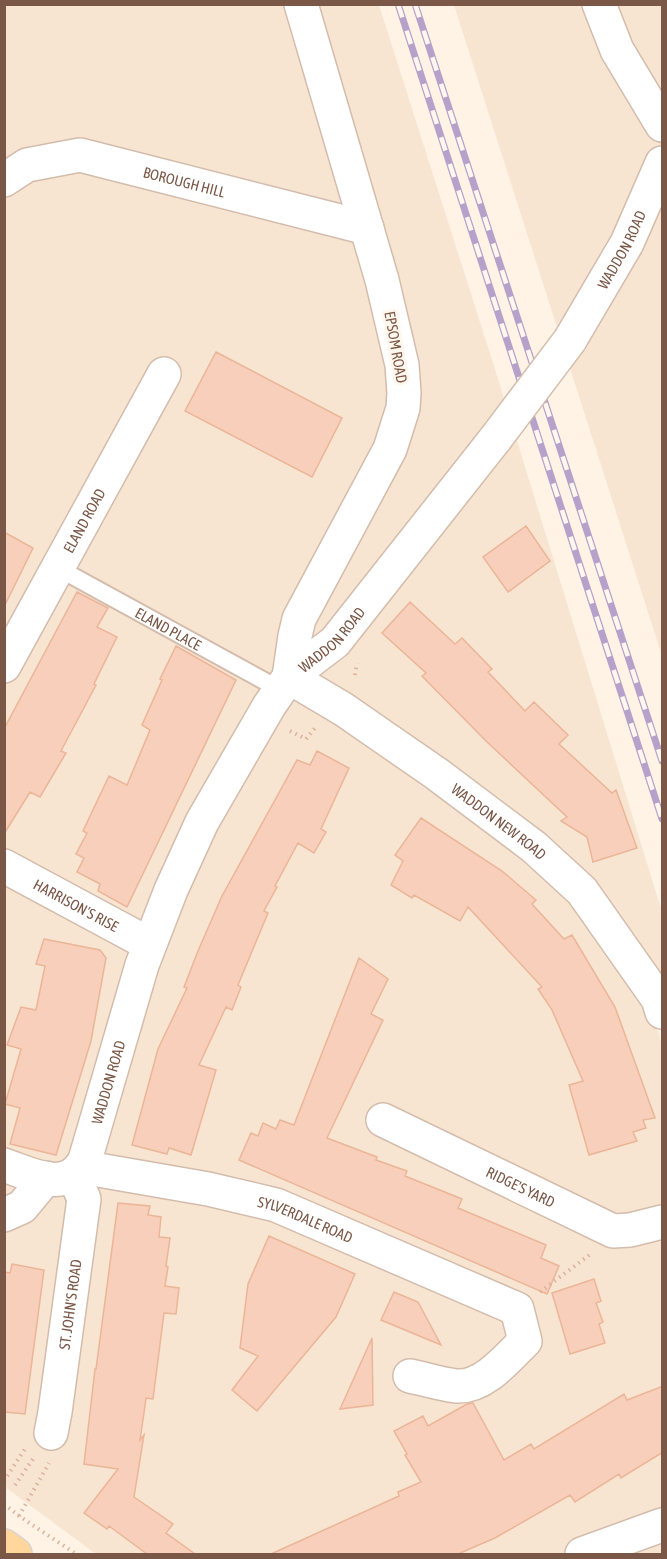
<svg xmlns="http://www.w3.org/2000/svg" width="667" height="1559" viewBox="0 0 667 1559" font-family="'Asap Condensed',sans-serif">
  <rect width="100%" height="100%" fill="#fef3e5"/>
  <path fill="#f7e5d2" d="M5,5h374l115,361 168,546v62l-14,27 14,44v509h-566l-91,-67z
    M454,5h208v651z"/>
  <path fill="#f7cfba" stroke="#ebb598" stroke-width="1.5" d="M216,352l126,66 -30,59 -127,-66z
    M526,526l24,35 -42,31 -25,-35z
    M4,532l29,16 -29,59z
    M77,592l31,16 -11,19 20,10 -23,47 2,1 -35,66 5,2 -26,44 -10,-5 -26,42v-105z
    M410,602l45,42 7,-6 30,31 -4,3 37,39 9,-9 34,33 -9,9 53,49 4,-3 21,58 -44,14 -6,-25 -26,-16 6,-4 -81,-76 -64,-65 4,-3 -44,-40z
    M176,646l60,34 -109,227 -29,-16 2,-7 -23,-12 7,-14 -8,-4 11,-21 -4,-2 26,-55 18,9 23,-55 -8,-5 20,-45 -2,-1z
    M317,751l32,17 -28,61 5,3 -12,21 -16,-10 -23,43 2,1 -13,24 4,2 -30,72 3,2 -9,23 -6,-3 -27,58 17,5 -25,85 -22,-7 -2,6 -35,-9 26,-96 29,-61 -3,-1 14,-36 24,-55 75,-136 13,5z
    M421,818l81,53 34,29 -4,4 32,35 8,-4 43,72 40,111 -12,2 3,8 -13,4 4,9 -48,14 -20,-70 14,-4 -31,-71 -14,-21 4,-2 -74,-80 -8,14 -46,-26 -2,3 -21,-13 12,-24 -8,-6z
    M44,939l56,11 6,8 -15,83 -35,114 -46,-11 10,-36 -15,-4 16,-55 -14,-4 14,-38 15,3 9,-44 -9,-2z
    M359,958l29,21 -17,35 12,6 -56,118 50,19 -1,3 31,11 -2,5 57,23 -4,9 88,37 -5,13 18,8 -12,28 -308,-134 12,-27 7,3 5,-13 13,6 4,-9 14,5z
    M118,1203l32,3 -2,9 13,2 -2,20 11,1 -4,28 2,1 -3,19 14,2 -3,26 -12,-1 -11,86 -7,-1 -2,15 -4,27 4,-5 -10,62 39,27 -7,9 29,21h-48l-38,-28 -2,3 -23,-16 34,-44 -34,-5 11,-95h1z
    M269,1236l86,38 -19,43 -79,94 -25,-21 26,-34 -18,-8 8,-64z
    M12,1264l32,6 -19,144 -21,-2v-140l6,1z
    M594,1279l7,22 -5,2 7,19 -4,2 6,19 -35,11 -18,-61z
    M394,1292l24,10 23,43 -60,-25z
    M372,1338l1,67 -33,4z
    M663,1386v66l-42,26 -2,-4 -44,28 -5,-7 -75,43 -37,16h-187l128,-58 -1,-4 23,-10 -16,-27 2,-1 -13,-23 29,-15 5,10 39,-22 6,-1 31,57 27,-16 3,5 90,-55 3,6z"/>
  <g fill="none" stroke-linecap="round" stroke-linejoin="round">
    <g stroke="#d4bcac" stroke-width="20">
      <g id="service">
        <path id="s1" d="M58,568l221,121"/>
      </g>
    </g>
    <g stroke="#d4bcac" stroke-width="36">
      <g id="minor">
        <path d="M599,4l18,46 45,75"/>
        <path id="s2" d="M4,180l23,-15 53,-10 287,73"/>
        <path id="s3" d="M4,666l160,-292"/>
        <path id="s4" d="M4,866l145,78"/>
        <path id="s5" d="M383,1120l230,111 17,-1 32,-8"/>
        <path id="s6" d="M4,1165c29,10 63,29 81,-5l57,-195 29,-75 31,-68 67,-116 20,-29"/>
        <path id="s7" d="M81,1167l127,22 68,16 241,104 8,32c-18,18 -42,47 -69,45 -16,-2 -31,-7 -46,-10"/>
        <path d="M4,1215l18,-8 24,-29"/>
        <path id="s8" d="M51,1433l4,-21 29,-213 -10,-23"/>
      </g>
    </g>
    <g stroke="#d4bcac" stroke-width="36">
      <g id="tertiary">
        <path id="s9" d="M570,340l57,-97 35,-80"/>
        <path d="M289,677l6,-41 4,-17 91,-170 13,-41 1,-15 -2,-28 -20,-85 -81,-276"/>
        <path id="s10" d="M289,677l54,32 94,65 97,73 48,44 76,108 4,13"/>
        <path id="s11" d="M289,677l46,-35 161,-204"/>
        <path d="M582,1554l80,-29"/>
      </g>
    </g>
    <g stroke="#dcd3cf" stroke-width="36">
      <path id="primary" d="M4,1546l11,8"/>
    </g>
    <path stroke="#dcb29c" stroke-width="4" stroke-dasharray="1.5 4.5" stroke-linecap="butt" d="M355,675l2,-12
      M290,731l16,8 9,-11
      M540,1292l52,-39
      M4,1481l21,-32
      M15,1485l20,-29
      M4,1504l15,12 57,38
      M19,1516l30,-53"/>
    <use href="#service" stroke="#fff" stroke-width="16"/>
    <use href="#minor" stroke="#fff" stroke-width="33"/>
    <use href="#tertiary" stroke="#fff" stroke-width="33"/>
    <use href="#primary" stroke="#ffd69b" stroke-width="33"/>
    <g stroke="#b6a1ca" stroke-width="7">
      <path id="rail" d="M398,4l264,815
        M415,4l247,757"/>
    </g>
    <use href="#rail" stroke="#fff7ed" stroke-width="4.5" stroke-dasharray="14" stroke-linecap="butt"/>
    <g stroke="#d4bcac" stroke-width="36" stroke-linecap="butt">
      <path id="tertiary-bridge" d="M496,438l74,-98"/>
    </g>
    <use href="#tertiary-bridge" stroke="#fff" stroke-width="33"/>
  </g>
  <g text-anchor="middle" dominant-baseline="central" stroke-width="6" stroke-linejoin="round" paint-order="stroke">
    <g font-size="15" fill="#7a5747" stroke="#fff7ed">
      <text stroke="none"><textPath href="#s2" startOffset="189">BOROUGH HILL</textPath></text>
      <text stroke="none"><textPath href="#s9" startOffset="104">WADDON ROAD</textPath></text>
      <text transform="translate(396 347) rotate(80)">EPSOM ROAD</text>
      <text stroke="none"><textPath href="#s3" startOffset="166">ELAND ROAD</textPath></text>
      <text stroke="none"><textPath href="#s1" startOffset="126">ELAND PLACE</textPath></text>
      <text stroke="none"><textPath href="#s11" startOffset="57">WADDON ROAD</textPath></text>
      <text stroke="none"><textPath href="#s10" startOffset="255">WADDON NEW ROAD</textPath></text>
      <text stroke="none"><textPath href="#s4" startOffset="82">HARRISON'S RISE</textPath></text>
      <text stroke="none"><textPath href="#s6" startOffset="172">WADDON ROAD</textPath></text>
      <text stroke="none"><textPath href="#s5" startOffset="153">RIDGE'S YARD</textPath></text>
      <text stroke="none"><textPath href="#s7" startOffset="231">SYLVERDALE ROAD</textPath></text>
      <text stroke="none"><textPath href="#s8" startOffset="130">ST. JOHN'S ROAD</textPath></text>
    </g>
  </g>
  <rect width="667" height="1559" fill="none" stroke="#7a5747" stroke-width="12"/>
</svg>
